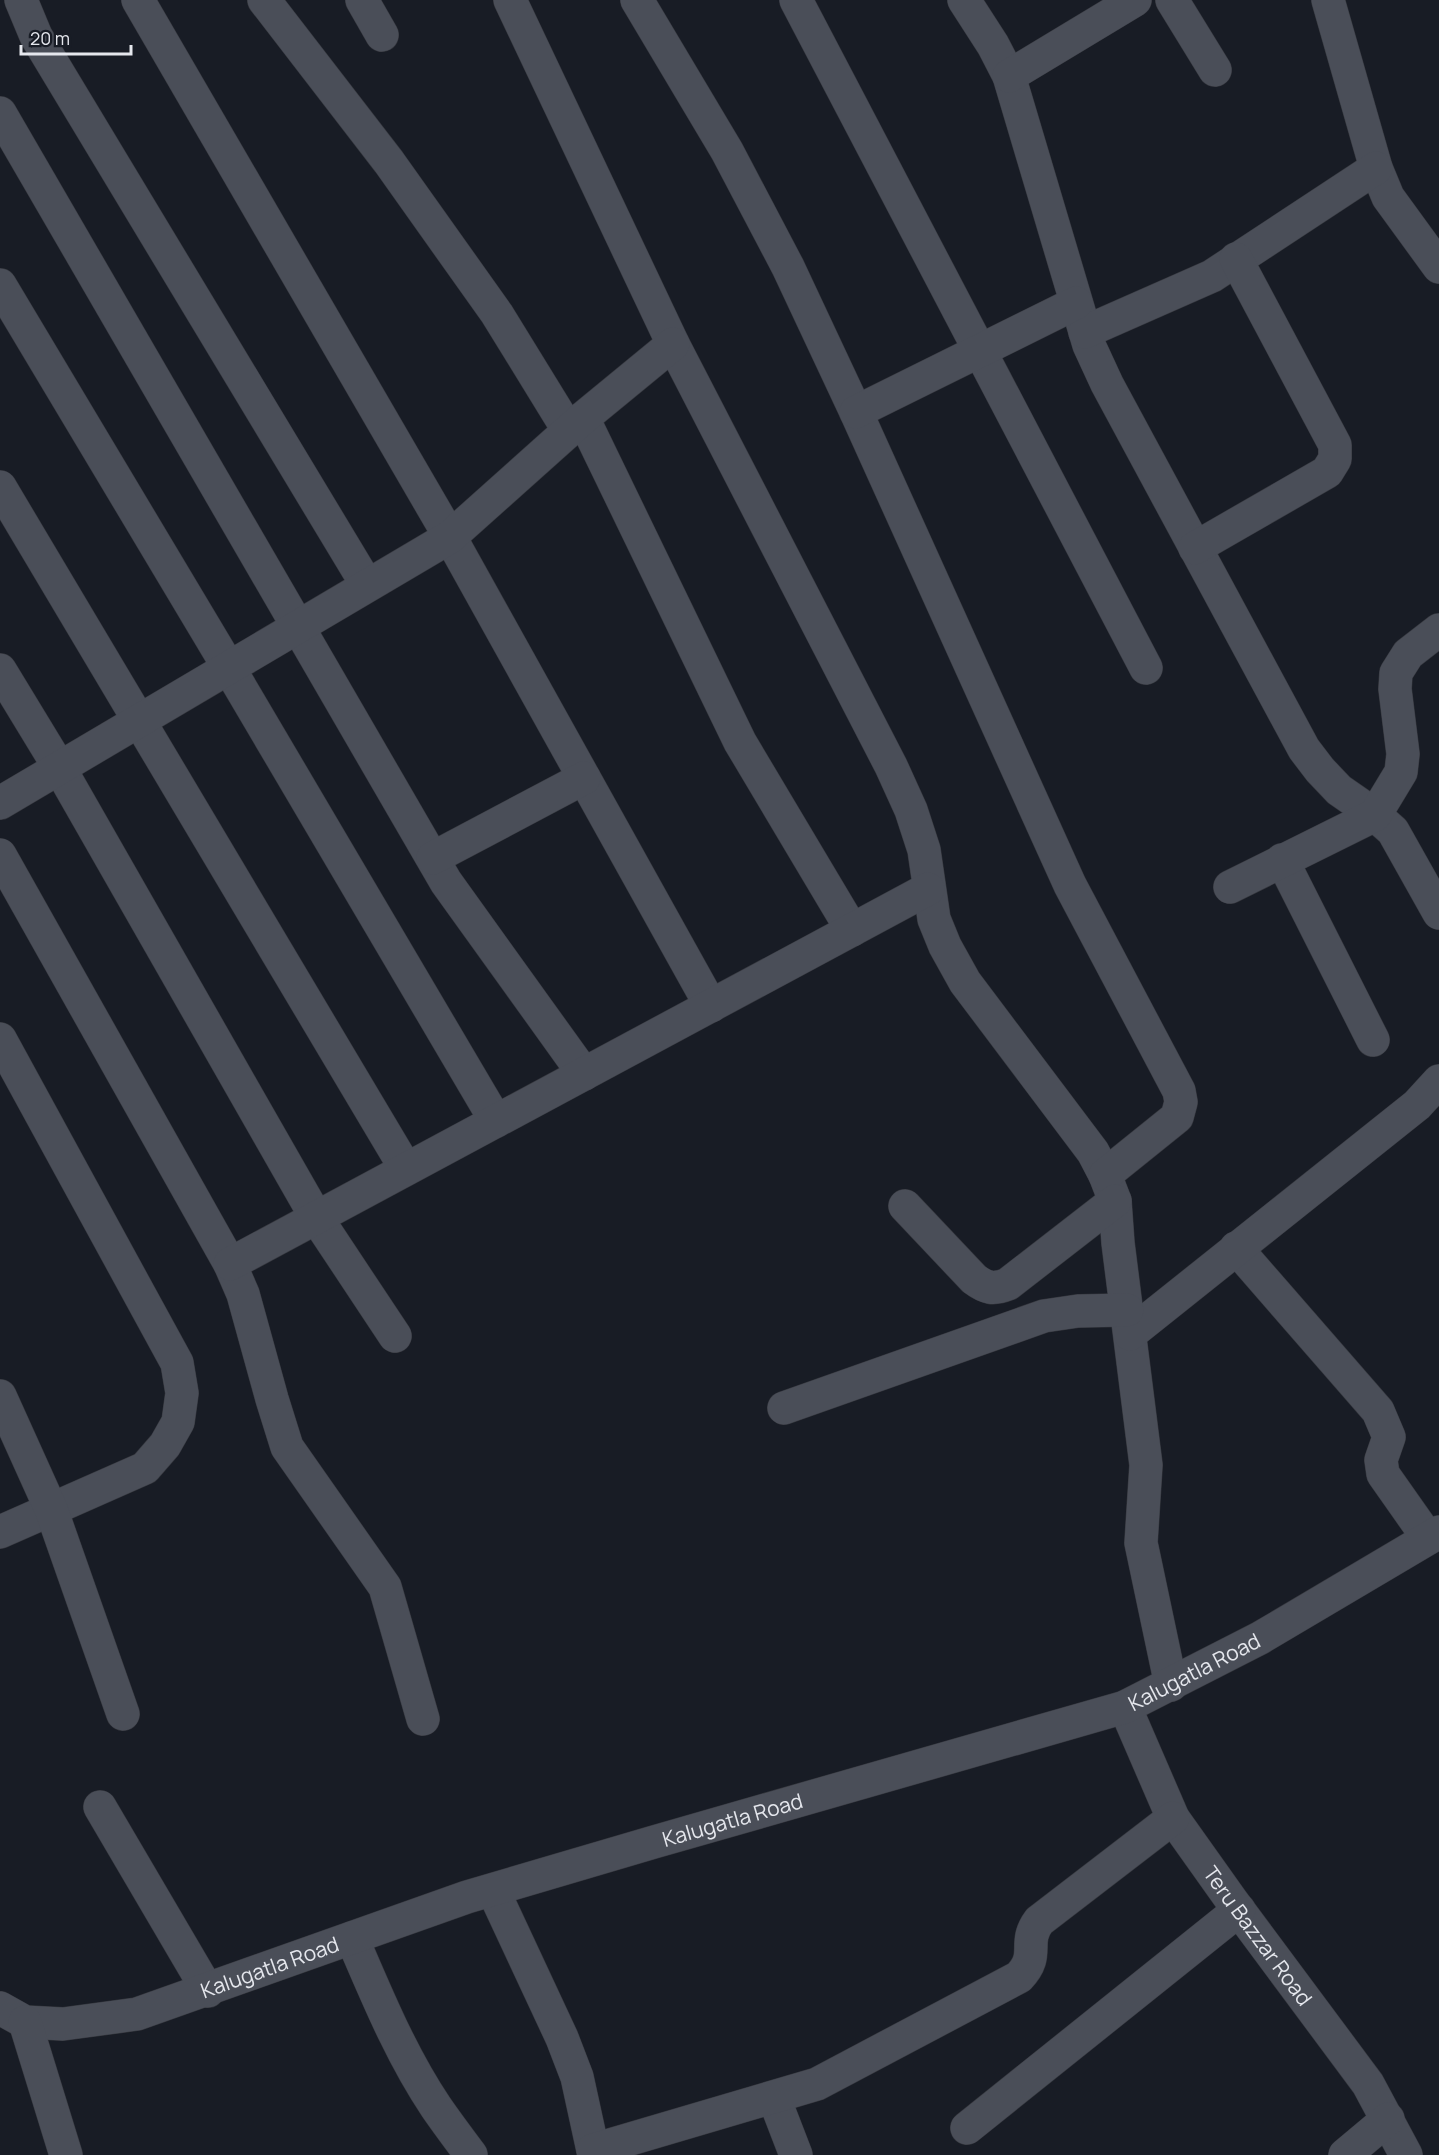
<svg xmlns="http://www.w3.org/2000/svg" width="1439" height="2155" viewBox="0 0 1439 2155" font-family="Manrope,sans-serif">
  <rect width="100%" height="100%" fill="#181c25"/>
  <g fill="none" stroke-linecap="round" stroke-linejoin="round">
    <g stroke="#36383f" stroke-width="34">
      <g id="minor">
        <path d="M21,0l15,36 331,549"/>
        <path d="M138,0l312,537 261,469"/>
        <path d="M264,0l125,162 108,152 72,117"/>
        <path d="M362,0l20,35"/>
        <path d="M510,0l163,344 218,422 20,44 13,40 10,69 11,27 20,36 128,170 12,23 10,26 3,42 28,222 -5,78 30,142"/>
        <path d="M637,0l90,151 61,116 68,145 214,473 109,206 2,11 -4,15 -72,58"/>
        <path d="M796,0l350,668"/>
        <path d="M964,0l29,45 16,31 80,269 18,39 197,365 16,21 19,20 36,25 18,16 46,82"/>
        <path d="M1172,0l43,70"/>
        <path d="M1328,0l48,168 12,29 51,70"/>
        <path d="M1009,76l126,-76"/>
        <path d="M0,113l446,769 138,192"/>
        <path d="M0,285l229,383 267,453"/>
        <path d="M1085,332l127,-56 164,-108"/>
        <path d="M856,412l220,-109"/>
        <path d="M583,418l157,324 112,188"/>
        <path d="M0,487l406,682"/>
        <path d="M1195,548l132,-76 8,-13v-14l-99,-186"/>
        <path d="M0,670l59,97 257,450 79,119"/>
        <path d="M0,803l450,-266 133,-119 90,-74"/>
        <path d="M0,855l230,409 13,30 29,105 15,48 98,140 38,132"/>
        <path d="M433,858l151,-80"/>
        <path d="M1282,860l91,180"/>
        <path d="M1230,887l145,-72 26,-43 2,-18 -8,-65 1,-16 12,-19 31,-24"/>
        <path d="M0,1039l177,324 5,30 -4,29 -13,23 -20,23 -145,64"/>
        <path d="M905,1206l69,73c12,9 19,11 34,5l107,-83"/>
        <path d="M1236,1248l142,163 11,26 -8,23 2,14 45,64"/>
        <path d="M230,1264l698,-375"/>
        <path d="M1130,1334l287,-229 22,-24"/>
        <path d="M0,1396l51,113 72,205"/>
        <path d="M784,1408l260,-92 34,-5 49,-1"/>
        <path id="s1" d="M1125,1707l48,111 59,83 136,183 38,71"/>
        <path d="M100,1807l108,184"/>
        <path d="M493,1890l69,148 15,39 17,78"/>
        <path d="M352,1938c25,58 49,117 84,169 11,16 23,32 35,48"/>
        <path id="s2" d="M0,2008l25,14 38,2 74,-10 330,-117 187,-55 471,-135 135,-69 179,-106"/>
        <path d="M25,2022l41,133"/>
        <path d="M774,2098l22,57"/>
        <path d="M967,2128l272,-218"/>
        <path d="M593,2150l224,-66 202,-107c22,-23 3,-33 20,-56l134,-103"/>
        <path d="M1345,2155l43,-36"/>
      </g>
    </g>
    <use href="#minor" stroke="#4a4e58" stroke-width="33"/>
  </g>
  <g text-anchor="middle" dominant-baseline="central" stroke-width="5" stroke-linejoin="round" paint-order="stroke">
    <g font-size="21" fill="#e5e7ed" stroke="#181c25">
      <text stroke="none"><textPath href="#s2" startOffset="1254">Kalugatla Road</textPath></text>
      <text stroke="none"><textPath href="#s2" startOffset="768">Kalugatla Road</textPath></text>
      <text stroke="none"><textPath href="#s1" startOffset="266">Teru Bazzar Road</textPath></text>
      <text stroke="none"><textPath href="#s2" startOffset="282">Kalugatla Road</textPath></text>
    </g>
  </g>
  <path d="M21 45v9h110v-9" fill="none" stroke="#e5e7ed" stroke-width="3"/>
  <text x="30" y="45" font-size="18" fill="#e5e7ed" stroke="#181c25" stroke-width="4.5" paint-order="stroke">20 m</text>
</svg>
